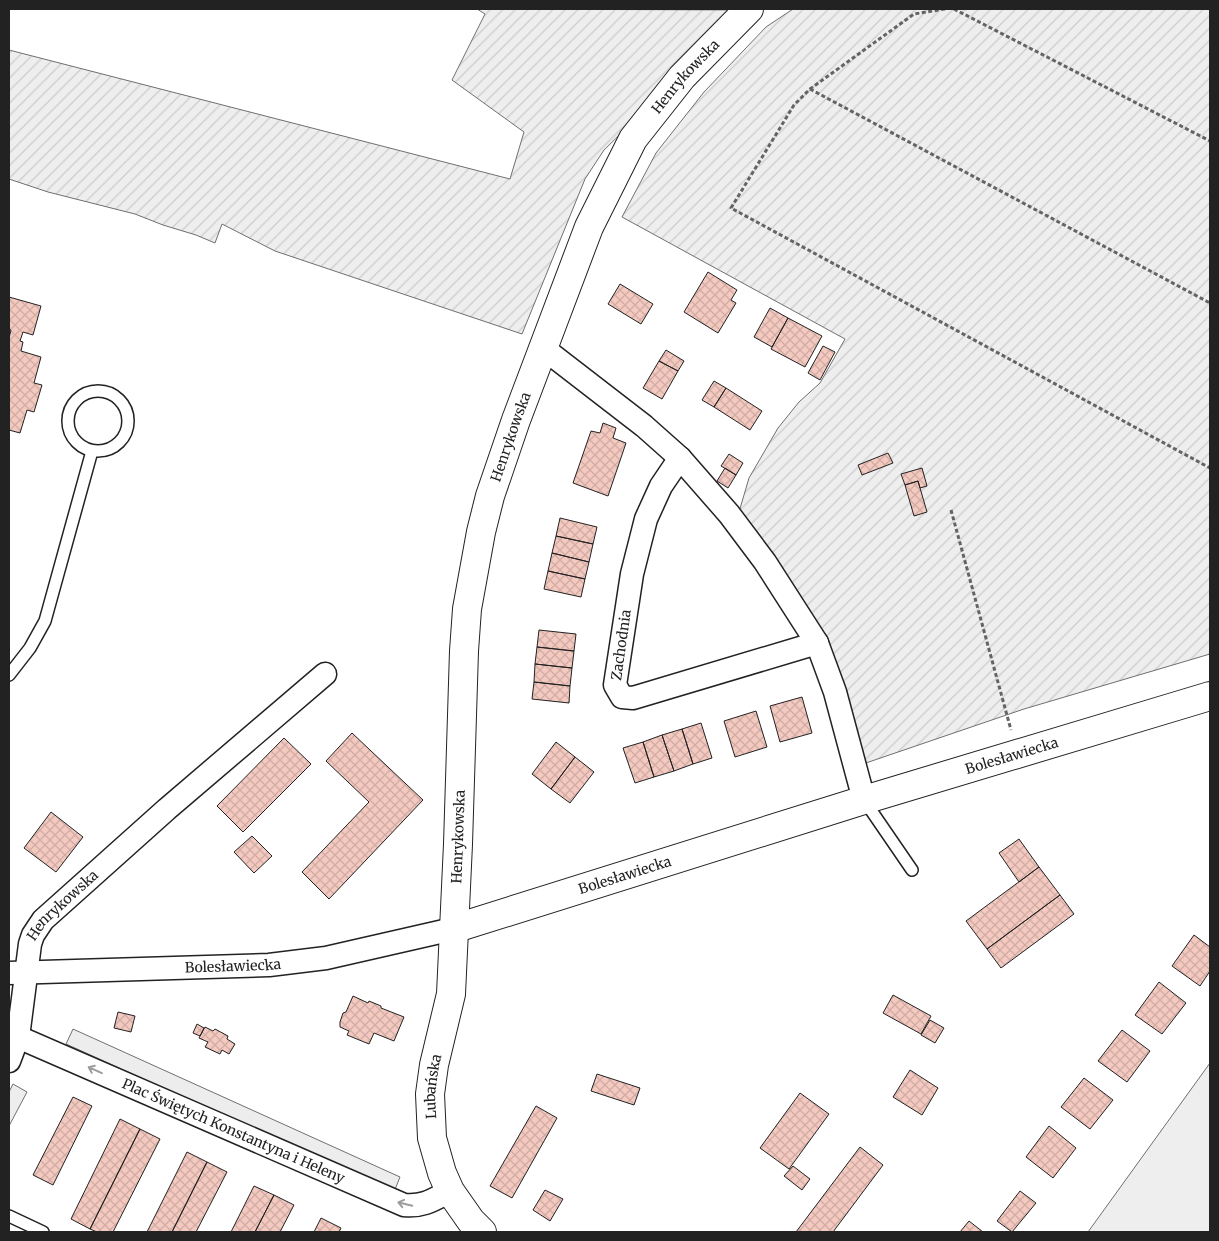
<svg xmlns="http://www.w3.org/2000/svg" width="1219" height="1241" viewBox="0 0 1219 1241" font-family="Merriweather,serif">
  <defs>
    <pattern id="garden-furrows" width="10" height="10" patternUnits="userSpaceOnUse" patternTransform="scale(1.25)"><rect width="10" height="10" fill="#eee"/><path d="M-1 1l2-2M0 10L10 0M9 11l2-2" fill="none" stroke="#ccc"/></pattern>
    <pattern id="building-cross-hatch" width="8" height="8" patternUnits="userSpaceOnUse" patternTransform="scale(1.25)"><rect width="8" height="8" fill="#f3c9c0"/><path d="M0 0l8 8M0 8l8-8" fill="none" stroke="#d0aca5"/></pattern>
  </defs>
  <rect width="100%" height="100%" fill="#fff"/>
  <path fill="#eee" stroke="#6f6f6f" d="M1210,1063v169h-122z"/>
  <path fill="url(#garden-furrows)" stroke="#6f6f6f" d="M477,9l271,1 -144,140 -19,29 -63,155 -247,-83 -53,-27 -7,19 -19,-8 -33,-10 -28,-11 -87,-22 -39,-13v-129l501,129 14,-47 -72,-52 33,-66z
    M793,9h417v645l-186,55 -164,56 -31,-112 -90,-141 10,-34 29,-50 21,-26 21,-19 25,-44 -223,-122 34,-64 48,-61 62,-65z"/>
  <path fill="#ededed" stroke="#6f6f6f" d="M73,1029l327,148 -6,15 -328,-148z
    M13,1084l14,8 -18,34v-34z"/>
  <path fill="url(#building-cross-hatch)" stroke="#222" d="M708,272l29,18 -6,10 5,3 -18,30 -34,-21z
    M620,284l33,20 -12,20 -33,-20z
    M9,297l32,9 -8,29 -10,-3 -3,9 3,1 -2,9 20,6 -7,26 8,2 -8,27 -7,-2 -7,23 -11,-3v-92l2,-8 -2,-1z
    M770,308l18,10 -16,29 -18,-10z
    M788,318l34,18 -17,31 -34,-18z
    M823,346l12,6 -15,28 -12,-7z
    M666,350l18,11 -6,10 -19,-10z
    M659,361l19,10 -16,28 -19,-11z
    M714,381l12,7 -12,19 -12,-7z
    M726,388l36,23 -12,19 -36,-23z
    M603,423l13,5 -3,10 13,5 -18,53 -35,-13 18,-52 9,2z
    M888,453l5,10 -31,12 -4,-10z
    M729,454l14,9 -7,12 -15,-9z
    M725,468l11,7 -8,13 -11,-7z
    M922,468l5,18 -7,2 -2,-7 -13,4 -4,-11z
    M918,481l9,31 -13,4 -9,-31z
    M560,518l37,9 -4,17 -37,-8z
    M556,536l37,8 -4,18 -37,-9z
    M552,553l37,9 -4,17 -37,-8z
    M548,571l37,8 -4,18 -37,-8z
    M539,630l37,4 -2,17 -37,-4z
    M537,647l37,4 -2,17 -37,-4z
    M535,664l37,4 -2,18 -36,-4z
    M534,682l36,4 -1,17 -37,-4z
    M802,697l10,36 -32,9 -10,-36z
    M756,711l11,36 -32,10 -11,-36z
    M701,723l11,35 -19,6 -11,-35z
    M682,729l11,35 -19,7 -12,-36z
    M352,733l71,67 -94,99 -27,-27 67,-70 -43,-41z
    M662,735l12,36 -20,6 -11,-35z
    M284,738l27,26 -68,68 -26,-26z
    M556,742l19,15 -24,32 -19,-15z
    M643,742l11,35 -19,6 -12,-35z
    M575,757l19,15 -24,31 -19,-14z
    M51,812l32,25 -27,35 -32,-24z
    M252,836l20,20 -18,17 -20,-21z
    M1019,839l20,28 -20,15 -20,-29z
    M1039,867l21,28 -73,54 -21,-28z
    M1060,895l14,19 -73,54 -14,-19z
    M1194,935l16,12v24l-10,15 -28,-20z
    M1159,982l27,21 -24,31 -27,-19z
    M893,995l38,21 -10,18 -38,-21z
    M353,996l15,7 1,-2 12,5v2l23,9 -10,24 -20,-8 -5,11 -22,-9 2,-4 -9,-4v-5l3,-9 3,-1z
    M118,1012l17,4 -4,16 -17,-4z
    M930,1020l14,8 -9,15 -14,-8z
    M197,1024l7,4 -4,8 -7,-3z
    M205,1027l8,4 2,-2 13,7 -1,3 8,5 -6,10 -7,-4 -2,4 -15,-7 3,-5 -9,-4z
    M1122,1030l28,21 -23,31 -29,-21z
    M910,1070l28,18 -16,27 -29,-18z
    M597,1074l43,14 -6,17 -43,-14z
    M1084,1078l29,22 -23,29 -29,-22z
    M800,1093l29,21 -40,55 -29,-21z
    M73,1097l19,9 -39,79 -20,-10z
    M536,1106l21,12 -45,80 -22,-12z
    M120,1119l20,10 -50,100 -19,-10z
    M1049,1126l27,22 -23,30 -27,-21z
    M140,1129l20,10 -47,93h-16l-7,-3z
    M860,1147l23,18 -50,67h-37z
    M187,1152l20,10 -35,70h-25z
    M207,1162l20,10 -31,60h-24z
    M793,1166l17,13 -8,11 -18,-14z
    M254,1186l20,9 -19,37h-24z
    M545,1190l18,9 -13,22 -17,-11z
    M1020,1191l16,12 -24,29 -15,-11z
    M274,1195l20,10 -14,27h-25z
    M321,1218l20,10 -2,4h-25z
    M969,1221l14,11h-23z"/>
  <g fill="none" stroke-linecap="round" stroke-linejoin="round">
    <g stroke="#222" stroke-width="14">
      <path id="service" d="M68 421a30 30 0 1 1 60 0a30 30 0 1 1-60 0Z
        M9,675l21,-27 15,-27 47,-170
        M864,800l48,70
        M9,1216l34,16"/>
    </g>
    <g stroke="#222" stroke-width="25">
      <g id="minor">
        <path d="M543,348l101,78 36,32 49,56 36,48 52,81 18,49 29,108"/>
        <path d="M680,458l-19,28 -15,33 -14,55 -17,111 7,12 11,1 184,-55"/>
        <path id="s1" d="M9,973l260,-8 57,-7 127,-29"/>
        <path id="s2" d="M18,1037l386,168c19,2 29,-5 46,-14"/>
        <path id="s3" d="M9,1061l9,-24 12,-93 3,-9 10,-15 124,-111 158,-135"/>
      </g>
    </g>
    <g stroke="#222" stroke-width="30">
      <g id="tertiary">
        <path id="s4" d="M453,929l411,-129 346,-104"/>
      </g>
    </g>
    <g stroke="#222" stroke-width="30">
      <g id="secondary">
        <path id="s5" d="M482,1232l-11,-11 -21,-30 -8,-18 -10,-35 -2,-44 4,-29 17,-71 7,-150 6,-193 3,-42 14,-77 9,-36 26,-76 73,-193 44,-88 49,-62 67,-68"/>
      </g>
    </g>
    <path stroke="#646464" stroke-width="3" stroke-dasharray="4 2.5" stroke-linecap="butt" d="M945,9l-31,5 -104,75 -16,16 -63,103 479,260
      M954,9l256,132
      M810,89l400,214
      M951,510l60,220"/>
    <use href="#service" stroke="#fff" stroke-width="11"/>
    <use href="#minor" stroke="#fff" stroke-width="22"/>
    <use href="#tertiary" stroke="#fff" stroke-width="28"/>
    <use href="#secondary" stroke="#fff" stroke-width="28"/>
  </g>
  <defs><path id="oneway-shaft" d="M-6 0H5M1.5-3L5.5 0L1.5 3" fill="none" stroke-width="1.6" stroke-linecap="round" stroke-linejoin="round" transform="scale(1.25)"/></defs>
  <g stroke="#9c9c9c">
    <use href="#oneway-shaft" transform="translate(95 1070) rotate(-156)"/>
    <use href="#oneway-shaft" transform="translate(405 1204) rotate(-166)"/>
  </g>
  <g text-anchor="middle" dominant-baseline="central" stroke-width="4" stroke-linejoin="round" paint-order="stroke">
    <g font-size="14" fill="#222" stroke="#fff">
      <text stroke="none"><textPath href="#s5" startOffset="1222">Henrykowska</textPath></text>
      <text stroke="none"><textPath href="#s5" startOffset="818">Henrykowska</textPath></text>
      <text transform="translate(621 645) rotate(-82)">Zachodnia</text>
      <text stroke="none"><textPath href="#s4" startOffset="585">Bolesławiecka</textPath></text>
      <text stroke="none"><textPath href="#s5" startOffset="412">Henrykowska</textPath></text>
      <text stroke="none"><textPath href="#s4" startOffset="180">Bolesławiecka</textPath></text>
      <text stroke="none"><textPath href="#s3" startOffset="171">Henrykowska</textPath></text>
      <text stroke="none"><textPath href="#s1" startOffset="224">Bolesławiecka</textPath></text>
      <text stroke="none"><textPath href="#s5" startOffset="160">Lubańska</textPath></text>
      <text stroke="none"><textPath href="#s2" startOffset="235">Plac Świętych Konstantyna i Heleny</textPath></text>
    </g>
  </g>
  <rect width="1219" height="1241" fill="none" stroke="#222222" stroke-width="20"/>
</svg>
